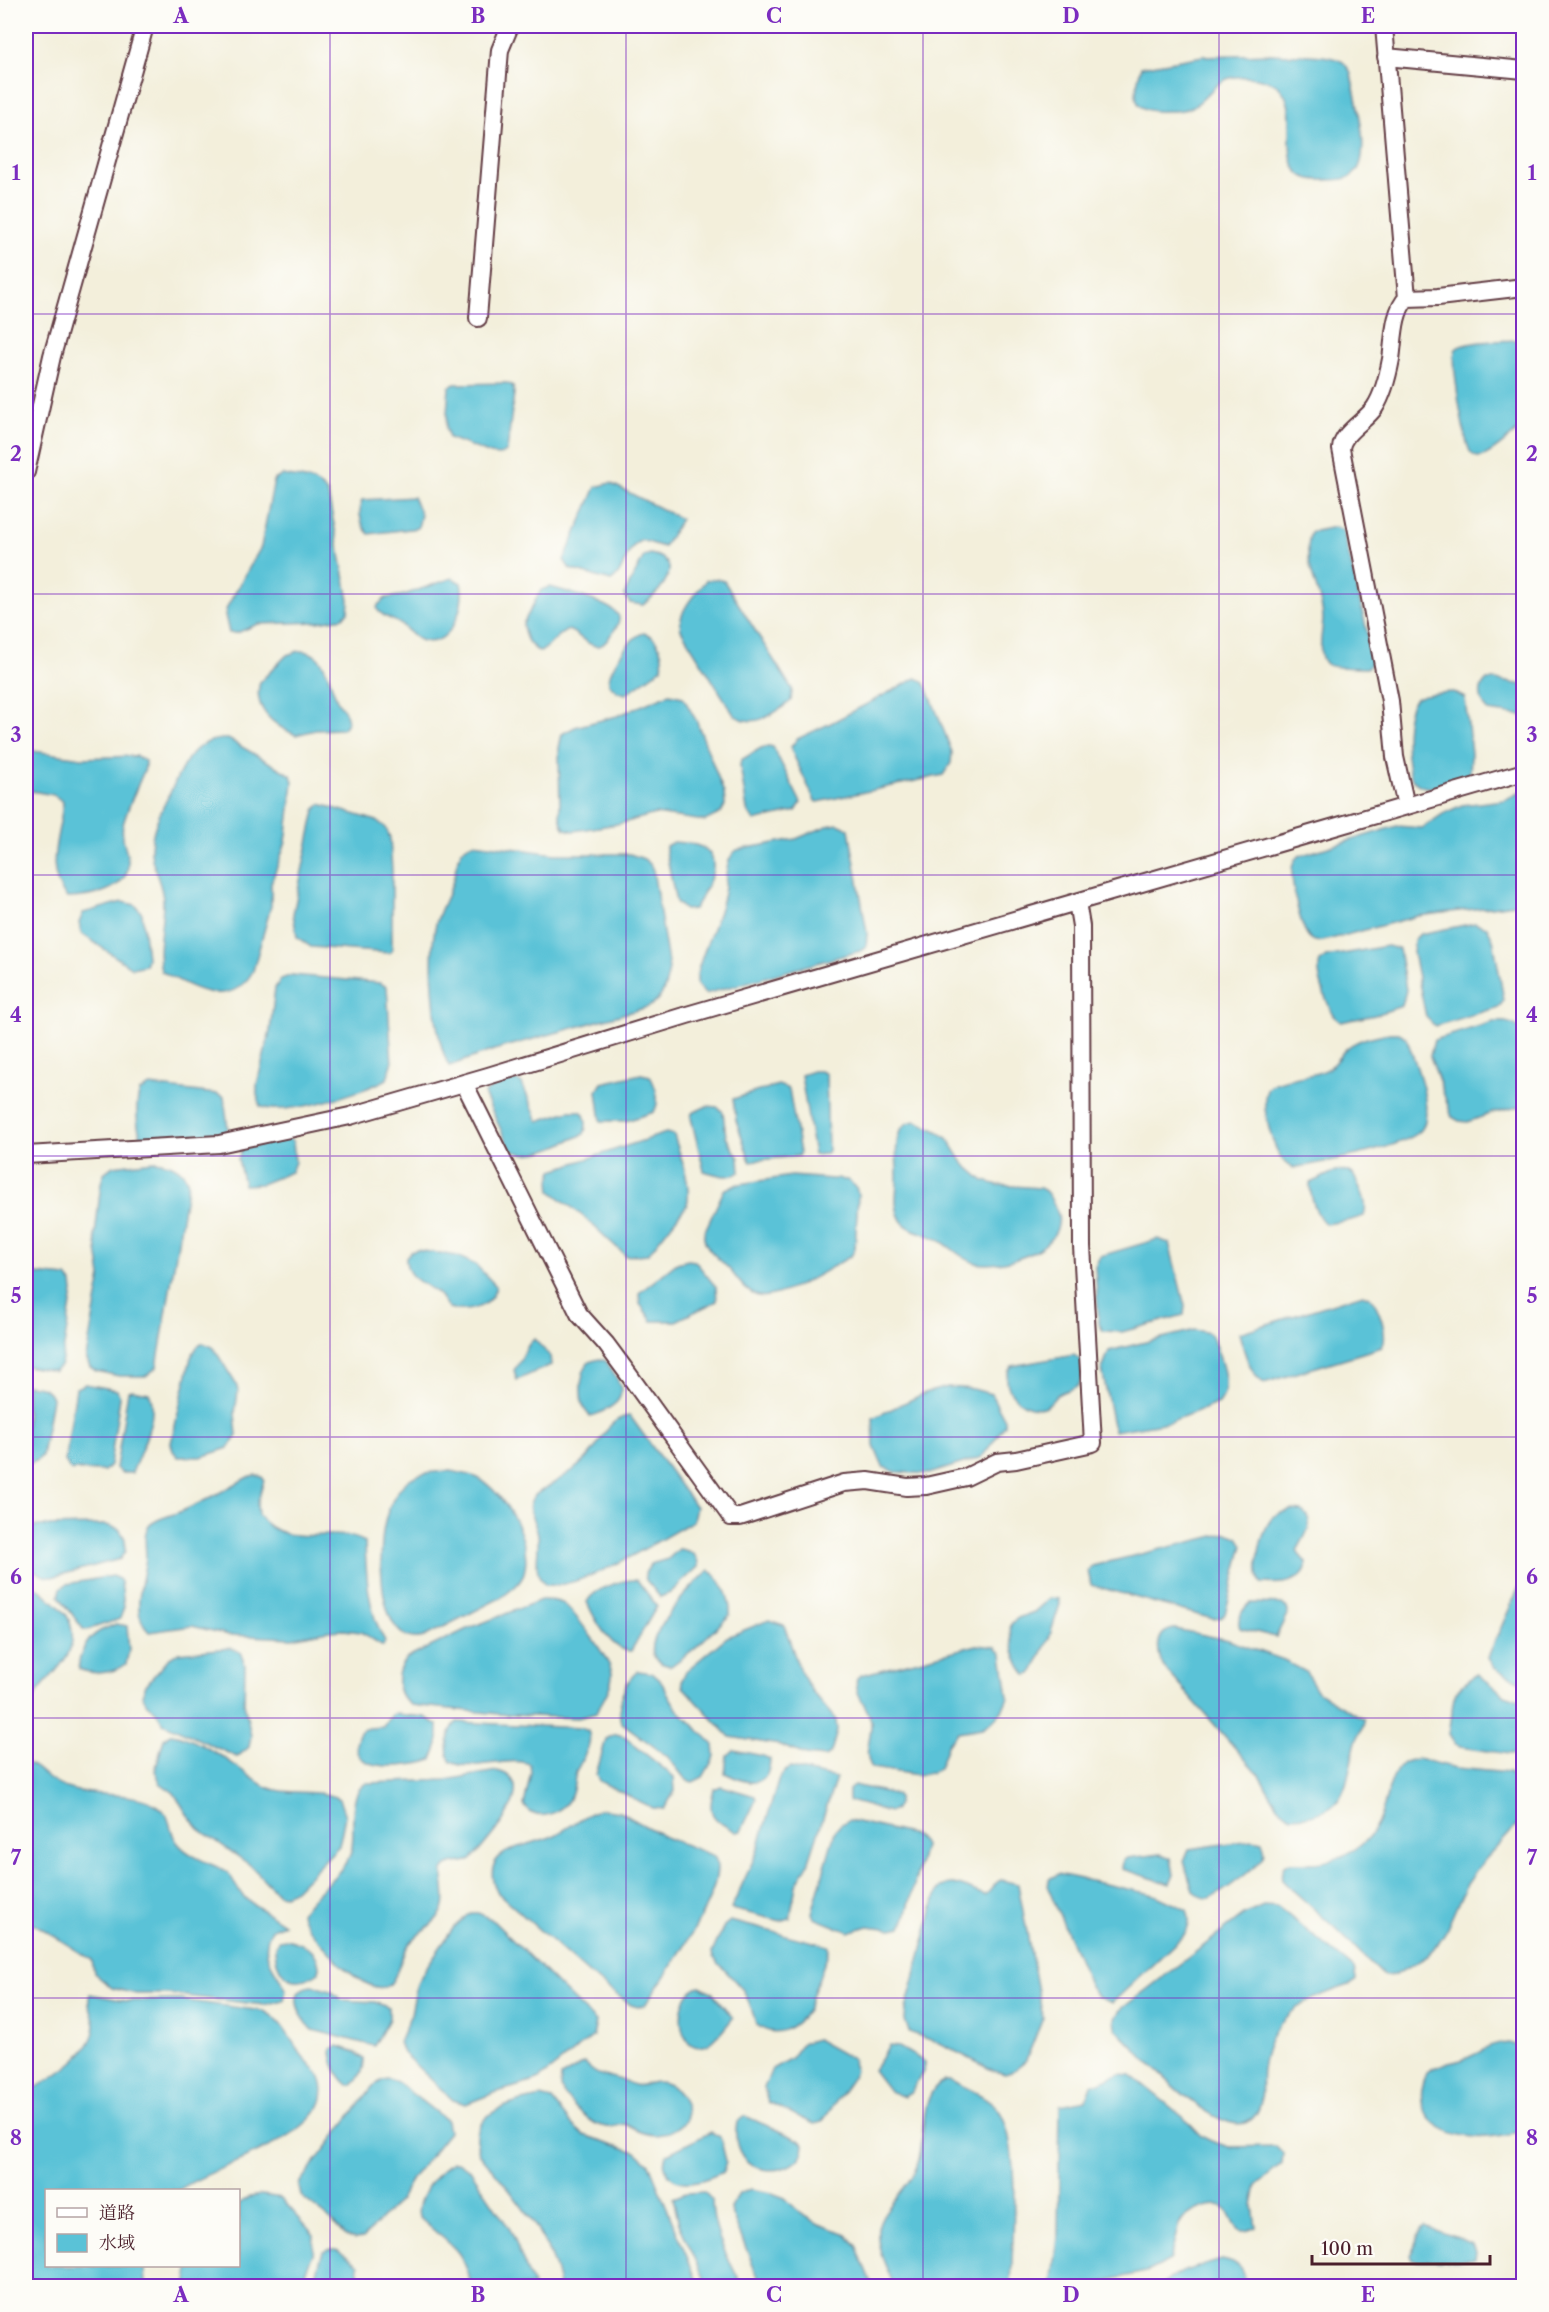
<svg xmlns="http://www.w3.org/2000/svg" width="1549" height="2312" viewBox="0 0 1549 2312" font-family="'Libre Caslon Text','Noto Serif SC',serif">
  <rect width="100%" height="100%" fill="#fdfcf7"/>
  <filter id="ink" filterUnits="userSpaceOnUse"><feTurbulence type="fractalNoise" baseFrequency=".0167" numOctaves="2"/><feDisplacementMap in="SourceGraphic" scale="12" xChannelSelector="R" yChannelSelector="G"/><feConvolveMatrix kernelMatrix="1 2 1 2 8 2 1 2 1" color-interpolation-filters="sRGB"/></filter>
  <filter id="wash" filterUnits="userSpaceOnUse"><feTurbulence type="fractalNoise" baseFrequency=".008" numOctaves="4" result="noise"/><feDisplacementMap in="SourceGraphic" scale="24" xChannelSelector="R" yChannelSelector="G"/><feGaussianBlur stdDeviation="1.35" result="paint"/><feColorMatrix in="noise" values="0 0 0 0 0 0 0 0 0 0 0 0 0 0 0 0 0 1.4 0 .05"/><feComposite in="paint" operator="in"/></filter>
  <g filter="url(#wash)">
    <rect width="100%" height="100%" fill="#f3efdb"/>
    <path fill="#5ac2d7" stroke="#527081" stroke-width="1.5" d="M1271,54c19,2 56,-2 72,8 4,3 6,8 8,12 4,23 23,85 2,101 -7,5 -18,5 -27,5 -12,0 -24,0 -31,-12 -11,-19 2,-57 -12,-76 -8,-12 -24,-14 -37,-15 -32,-3 -33,19 -54,30 -8,4 -16,4 -26,4 -37,2 -32,-15 -25,-44l62,-11z
      M1514,340l9,1v85c-7,6 -35,32 -44,31 -3,0 -6,-2 -8,-4 -7,-10 -21,-96 -15,-104 6,-8 47,-8 58,-9z
      M507,383l6,3 1,7 -7,58c-5,5 -9,4 -16,3l-42,-16 -3,-10 3,-41 6,-3z
      M283,475c18,4 35,3 45,19l21,106 -1,12 -5,6 -25,4 -60,2 -21,9h-8l-4,-18 2,-8 34,-60 13,-67z
      M610,483l71,36 -17,28 -23,-7c-18,11 -16,33 -30,41l-41,-12 -6,-9 32,-73z
      M413,497l8,17 -3,14 -49,6c-9,-9 -11,-23 -7,-34z
      M1335,527l8,3 31,131 -7,7c-9,-1 -35,1 -41,-4 -10,-9 -3,-33 -3,-46 -1,-29 -23,-56 -12,-86z
      M650,554c38,7 11,37 -7,51l-13,-2 -6,-8 20,-39z
      M452,578l9,5c5,21 -9,65 -38,58 -9,-2 -15,-12 -23,-17 -7,-5 -18,-7 -23,-15l1,-4 8,-7 18,-3z
      M716,579l8,2 68,108 -1,12c-17,12 -36,29 -57,14l-53,-85c-4,-19 14,-35 25,-50z
      M549,587c13,3 63,17 69,28 4,7 -4,15 -8,21 -3,5 -8,11 -14,10 -10,-1 -18,-13 -28,-16 -12,5 -17,16 -28,22 -12,-7 -16,-15 -17,-28l18,-34z
      M644,633c15,4 20,22 18,35l-36,26 -8,-2 -9,-8c-2,-13 22,-49 35,-51z
      M299,651c26,-2 30,30 38,49 3,6 9,11 10,17 1,6 -1,9 -5,12l-27,1 -19,5c-22,-9 -44,-26 -36,-53l27,-27z
      M916,678l7,3 4,6 25,65 -1,11 -8,12 -125,27 -3,-1 -22,-47 -2,-7 6,-8 34,-16z
      M1487,680h8l28,5v31l-35,-5c-8,-10 -11,-22 -1,-31z
      M1453,692l12,6 6,56 -1,22c-12,9 -45,18 -56,5 -10,-11 -12,-75 3,-83 9,-5 26,-5 36,-6z
      M669,694l14,3 14,25 27,71 1,12 -4,8 -16,8 -50,-7 -32,9 -49,8 -9,-2 -3,-5 -2,-8 -1,-68 3,-14 13,-7 42,-11z
      M228,739l63,36 2,7 -7,60 -15,41v23l-18,65c-23,41 -62,16 -92,0 -5,-23 2,-47 2,-70 0,-17 -11,-32 -12,-49 0,-24 10,-41 20,-61 12,-26 23,-54 57,-52z
      M769,746l4,1 28,56 -5,8 -42,10 -7,-11 -7,-45 1,-5 20,-12z
      M26,750l56,8 54,-2 9,5v7c-7,18 -17,37 -22,57 -3,13 4,24 5,36 3,30 -41,37 -61,37 -25,-28 -6,-65 -4,-96l-9,-7 -28,-5z
      M1523,791v112l-105,13 -95,25c-5,1 -9,1 -13,-3 -10,-9 -21,-61 -17,-74 2,-5 2,-5 6,-8l98,-30 25,2 21,-14 19,-9 42,-5z
      M320,804l57,17 9,7 4,10 2,33v80l-3,2 -78,-6 -14,-10 -4,-23 22,-104z
      M838,824l11,5 1,6 17,98 -1,14 -6,4 -155,43 -8,-9v-11c7,-28 21,-52 27,-81 3,-14 0,-34 13,-43l59,-11 31,-13z
      M673,842c9,1 20,1 28,5 27,13 2,46 -7,62l-9,1 -9,-8 -10,-50v-6z
      M474,843l81,11h75l14,5 6,5 3,6 16,99c-3,16 -5,30 -21,38l-154,43 -45,16c-16,-30 -20,-105 -14,-138 3,-16 12,-29 17,-44 5,-15 4,-38 22,-41z
      M122,902l13,3 7,8 5,45 -2,7 -13,3 -50,-34 -3,-11 4,-10z
      M1475,923l12,4 6,12 11,61 -5,7 -64,19 -9,-9 -13,-64 1,-13 6,-6z
      M1387,946l12,3 7,41 -4,16 -27,9 -34,7c-11,-5 -26,-48 -21,-60l6,-5z
      M292,975l88,8 7,4 5,77 -5,15c-22,13 -105,39 -127,27l-3,-11v-11l13,-53 5,-43 6,-9z
      M1493,1022c13,-1 21,0 30,10v74l-31,7 -24,9 -9,-1 -7,-4 -22,-61 4,-16z
      M1390,1033h9l7,4c8,23 27,66 17,90 -8,20 -106,36 -129,41 -7,-3 -10,-6 -14,-12 -8,-13 -23,-58 -10,-70 10,-8 39,-9 54,-15 9,-4 13,-12 19,-19 11,-13 32,-16 47,-19z
      M813,1071h7l6,3 2,76 -2,4 -12,1 -13,-80z
      M641,1074l9,2c6,11 11,24 4,36l-28,9h-25l-4,-30 5,-8z
      M516,1080l6,4 16,37 31,-10h11c7,3 7,17 4,23 -20,8 -54,29 -74,15l-25,-53v-3c8,-9 20,-12 31,-13z
      M778,1085l11,4 11,64 -2,3 -48,5 -14,-41 -3,-21z
      M150,1086l67,8 7,3 4,32 -4,5 -10,5 -71,3c-7,-14 -8,-37 -3,-51z
      M707,1106l10,1 6,5 3,25 13,21 1,14c-11,8 -24,2 -36,-1l-13,-53 1,-5z
      M916,1121l21,10 11,8 15,24 21,18 14,4 42,3c8,3 10,9 14,17 23,40 -48,64 -78,58 -14,-3 -26,-18 -39,-24 -11,-6 -29,-8 -36,-19 -8,-14 -4,-26 -4,-41 1,-18 -8,-56 19,-58z
      M666,1133l8,2c6,22 18,47 13,70l-39,49 -22,2 -42,-39 -33,-26 -1,-11 3,-10z
      M287,1138l6,4 2,20 -4,10 -30,12 -17,1 -6,-26 4,-10z
      M154,1161c15,1 30,7 34,22l-31,184 -11,9h-27l-23,-5 -6,-4 -4,-10 15,-81 -6,-40 6,-53 3,-10 9,-7z
      M1336,1171l13,1 4,2c6,13 16,27 11,42l-13,4 -25,4c-10,-7 -16,-29 -16,-41z
      M791,1176l56,4 9,7 2,8 -3,54 -4,7c-20,11 -74,48 -96,39 -13,-6 -19,-20 -29,-29 -9,-9 -24,-20 -22,-33l20,-43 10,-5z
      M1158,1239l11,4 16,63 -1,9 -62,17 -19,-1 -4,-8 -4,-56 5,-11z
      M417,1250l40,6 19,9 20,21c-4,21 -28,28 -47,22 -4,-3 -6,-8 -9,-12 -14,-14 -35,-15 -34,-39l4,-5z
      M688,1260l7,1 21,26 1,14 -41,20h-24l-12,-17 -1,-11 38,-30z
      M26,1273l41,4 5,6 1,9 -12,73 -6,6 -29,-5z
      M1363,1294l7,3c9,10 19,38 12,50l-118,36c-14,-8 -21,-35 -25,-50z
      M1195,1330l14,3 3,3c6,19 22,49 7,67l-50,19 -55,9 -12,-62 7,-18z
      M534,1339l16,17 1,9 -34,15 -3,-10c8,-9 12,-26 20,-31z
      M203,1343l10,4 23,37 2,7 -3,22 2,23 -9,12 -27,9h-23l-5,-6 -2,-8 20,-86 6,-10z
      M1074,1355l8,6v15l-3,9c-7,5 -15,5 -22,10 -5,5 -7,10 -14,12 -21,6 -47,-22 -31,-41z
      M599,1359l7,2c9,15 25,32 6,45 -8,5 -14,9 -22,10 -13,-11 -11,-42 -1,-54z
      M85,1384l32,6 3,7 -10,68 -6,6 -34,-1 -5,-9 11,-73z
      M26,1385c10,1 22,1 26,13l-10,58 -6,5 -10,4z
      M948,1387l25,2 18,5 14,26v5l-23,32 -53,17 -33,-2 -13,-5 -9,-21 -1,-28 52,-25z
      M132,1390l17,3c11,21 -9,59 -17,80h-11l-5,-5 12,-77z
      M630,1416l66,91 -3,14c-32,18 -111,69 -147,64 -15,-11 -6,-34 -8,-50 -1,-11 -11,-22 -8,-32 1,-3 3,-6 5,-8 19,-13 42,-24 56,-42 13,-14 16,-35 39,-37z
      M451,1471c8,2 19,3 27,7 27,15 55,64 46,95 -3,11 -14,18 -22,24l-78,40c-48,13 -46,-88 -39,-115 3,-15 12,-34 25,-43 12,-8 27,-7 41,-8z
      M255,1475l7,2 2,3 -7,25 1,10c29,38 72,8 107,27 1,33 3,71 20,99l-2,5 -22,-14 -17,-2 -16,1 -36,7 -63,-3 -37,-9 -43,6c-20,-19 -5,-52 -3,-75 0,-9 -3,-24 3,-31 6,-7 17,-9 25,-12 26,-9 50,-24 74,-37z
      M1291,1510l11,1c16,11 1,27 -5,40 2,5 7,8 9,12 1,4 0,6 -2,9 -10,13 -28,12 -43,11 -8,-13 0,-49 9,-62 4,-7 13,-9 21,-11z
      M106,1525l13,4 6,10v12l-5,8 -68,18 -8,-1 -18,-10v-38l11,-2z
      M1227,1533l11,4 5,8 -18,69 -5,4 -7,1 -122,-34 -3,-14 4,-5z
      M679,1549c11,1 20,7 19,18l-28,26 -10,4 -14,-17 -1,-7 6,-9 17,-5z
      M709,1570c13,9 22,29 21,45l-36,34 -23,17c-53,-8 23,-82 38,-96z
      M112,1576l7,3 2,3 3,25 -4,12 -33,11 -4,-1 -24,-33 2,-8 6,-4z
      M1523,1578l1,105h-1l-29,-15 -6,-11z
      M633,1580h4l20,26 -26,45c-20,0 -37,-33 -44,-49 5,-12 33,-22 46,-22z
      M26,1583c12,3 21,13 30,21 10,8 14,15 16,27 4,30 -28,46 -40,71 -9,21 -2,29 -6,46z
      M1050,1598l9,1 1,5 -11,34 -17,36 -5,1c-10,-9 -19,-38 -16,-51l7,-6 16,-6z
      M541,1600c8,0 16,0 23,4 10,8 48,58 48,70 0,14 -10,27 -16,39l-18,5 -69,-3 -98,-10c-17,-10 -17,-34 -4,-47l60,-29z
      M1251,1603l31,1 5,4 1,4 -12,25 -36,-9c-4,-9 3,-20 11,-25z
      M769,1620l15,5 16,46 13,22 23,27 1,11 -6,21 -6,5 -19,-2 -26,-10 -50,-8 -47,-50 -1,-7 4,-9 41,-34z
      M116,1624l11,2 2,24 -3,14c-12,10 -33,11 -47,5 -2,-11 8,-30 18,-36 5,-4 13,-6 19,-9z
      M1175,1629l53,11 56,20 22,12 12,20 46,27c1,9 -7,17 -9,26 -11,46 -8,70 -63,72l-14,-11 -19,-31 -96,-109c-6,-14 -9,-35 12,-37z
      M977,1645l18,2 7,7 6,43 -6,14 -8,9 -12,8 -24,4 -10,11 -9,25 -8,5 -14,2 -45,-7c-10,-17 0,-29 -1,-46 -2,-16 -18,-27 -14,-44l4,-3z
      M231,1648l9,4 5,13 -1,38 7,33 -2,11 -12,10 -74,-34 -7,-12 -9,-7 -5,-9 4,-10 22,-26 10,-6z
      M638,1671l14,2 8,7 17,29 37,36 1,11 -12,21 -10,5 -7,-2 -18,-23 -47,-35c-5,-17 3,-40 17,-51z
      M1478,1674l27,21 18,6v55l-63,-9 -4,-2 -7,-11c7,-33 -4,-42 29,-60z
      M395,1714l30,3 13,8v19l-6,16c-20,7 -84,15 -75,-20 1,-5 3,-10 8,-11 6,-2 13,-1 18,-2l8,-12z
      M457,1722l124,6 7,3c6,13 -6,27 -11,39 -4,9 -2,20 -7,28 -10,16 -34,26 -46,7l7,-33 -1,-7 -3,-2c-23,-6 -56,9 -76,-1 -7,-10 -3,-32 6,-40z
      M170,1734c18,1 51,21 66,32 10,7 19,15 30,21 24,10 50,0 73,12l6,17 -6,30 -44,44 -10,5 -7,-1 -28,-29 -51,-36 -12,-15 -13,-21 -14,-10 -5,-12 9,-32z
      M616,1734l7,2 51,41 1,14 -11,18 -11,-1 -54,-27 -3,-6 10,-36z
      M734,1750l29,6 7,3c-1,33 -25,24 -45,14l2,-17z
      M1419,1759l37,9 52,5 15,13v33l-41,44 -17,24 -21,48 -9,14 -7,7 -33,19 -11,1 -49,-48 -49,-44 -4,-4c-1,-6 -1,-13 5,-16 6,-3 16,0 23,-1 18,0 36,-7 51,-18 27,-20 23,-66 41,-81 5,-4 11,-4 17,-5z
      M26,1763c10,2 14,9 22,15 6,5 17,10 25,12 26,7 61,1 85,16 14,9 10,24 19,36 10,14 32,21 47,28l5,4 15,24 40,26 -12,5c-15,27 4,38 14,61l-2,10 -20,5 -97,-11h-31l-24,-6 -18,-15 -2,-13 -54,-34 -12,-5z
      M790,1768l46,10 -28,86 -12,21 -6,33 -9,3 -50,-12 26,-57 22,-74 5,-6z
      M497,1771c48,11 -12,73 -26,89 -8,4 -23,0 -28,11 -2,3 4,24 1,36 -5,15 -24,24 -34,36 -9,11 -10,25 -17,37 -12,23 -52,-13 -60,-24 -10,-12 -30,-29 -32,-43 11,-20 44,-40 50,-61 6,-19 -6,-59 16,-69l79,-3z
      M854,1785l43,10c3,6 0,16 -7,17l-41,-11v-11z
      M721,1786l34,10 1,4 -15,31 -5,1c-23,-13 -30,-16 -22,-43z
      M599,1809l21,3 45,25 49,19c18,30 -52,123 -69,149l-7,2 -7,-2 -41,-30 -93,-83c-21,-46 32,-44 58,-57 15,-7 28,-20 44,-26z
      M849,1820l65,15 8,6 2,5 -18,71 -4,10 -10,2 -24,-3 -19,6 -35,-14 -2,-5 23,-82 6,-7z
      M1252,1840l10,2c2,5 4,10 2,14 -4,9 -44,39 -54,42 -6,1 -12,-3 -17,-7l-9,-30 5,-12z
      M1161,1854l10,4 3,17 -4,9 -48,-15 1,-8 4,-3z
      M1058,1874l97,21 32,15c3,8 3,16 -2,24l-73,69 -15,-6 -8,-13 -41,-96 1,-9z
      M1001,1880l17,4 25,134 -17,42 -15,12 -6,2 -11,-3 -55,-28 -30,-11 -4,-12 1,-11 31,-117c13,-17 31,-2 48,3 7,-4 8,-12 16,-15z
      M1263,1906l15,1 68,55 8,7 2,11 -4,4c-47,16 -82,29 -90,85 -2,15 3,32 -6,45 -26,42 -120,-65 -140,-85l-1,-11 5,-8 124,-95z
      M471,1913h7l13,6 105,103 -3,14 -55,44 -44,13 -28,11 -13,-4 -30,-28 -20,-19 -4,-11 12,-28 6,-30 7,-13 30,-44z
      M730,1921l99,25v4l-22,60c-11,19 -33,30 -51,14l-5,-17 -8,-17 -30,-33 -1,-4 12,-27z
      M286,1939c18,4 35,12 33,33 -27,19 -44,2 -44,-26l4,-6z
      M313,1986l18,5 11,9 33,2 14,6v11l-15,27 -61,-16c-13,-12 -29,-42 0,-44z
      M700,1986l12,6 21,26c-7,8 -17,23 -26,27 -32,13 -34,-54 -7,-59z
      M90,1994l37,7 54,-1 82,11c19,7 28,31 41,47 7,7 16,16 18,26 12,53 -110,81 -143,106h-133v76h99l1,20h-120v-192c22,-14 67,-38 69,-68 0,-11 -10,-22 -5,-32z
      M816,2039l36,20 3,11 -2,7 -31,45 -8,2 -46,-22 -4,-14 8,-19 19,-11 11,-15z
      M1509,2043l14,5v83c-14,3 -35,8 -50,6 -38,-4 -63,-26 -46,-65 11,-9 24,-8 37,-13 17,-6 24,-15 45,-16z
      M338,2046l17,6 9,7c1,10 -5,20 -13,26h-3c-10,-8 -17,-23 -17,-36z
      M889,2046l10,1 26,15c1,12 -11,19 -13,30l-8,5 -15,-6 -16,-21z
      M584,2063c17,17 18,10 37,17 5,1 9,4 13,5 9,3 15,-4 23,-3 19,0 33,22 29,39 -22,19 -38,17 -61,3 -6,1 -13,4 -19,3 -17,-2 -38,-25 -46,-40l1,-10z
      M1120,2074l11,1 52,42 18,19 10,5 18,6 47,-1 7,7 -1,11 -25,21 -4,21 3,21c-25,13 -20,-8 -33,-21 -15,-3 -34,5 -44,18l-10,37 -20,10 -43,10 -10,5h-44l6,-49 2,-132 26,-5 5,-15z
      M388,2079l9,3 50,39 2,11 -36,45 -14,24 -36,37 -8,1 -11,-4 -14,-16 -29,-23 -2,-9 1,-5 73,-96 10,-6z
      M945,2080h6c14,8 37,16 47,29 24,31 14,136 13,177h-117c-7,-18 -18,-37 -16,-57 2,-20 33,-42 40,-66 8,-26 0,-71 27,-83z
      M541,2097l11,3 18,23 14,12 52,17 13,12 50,122h-140c-8,-51 -48,-94 -80,-133 -13,-41 32,-50 62,-56z
      M745,2116l54,24 5,5c-1,34 -78,39 -67,-23z
      M711,2132l9,5 6,24 -3,11c-15,7 -46,19 -56,0 -3,-7 -4,-12 0,-18z
      M453,2162h5l13,9 40,60 22,55h-62c-7,-41 -26,-43 -52,-69 -5,-17 19,-48 34,-55z
      M750,2189l22,4 13,5 15,15 19,11 28,10 9,11 16,41h-110l-30,-71 -1,-7 6,-13z
      M704,2192l8,8c0,32 16,58 30,86h-34l-29,-62 -6,-26 13,-5z
      M262,2195l19,3 33,37 -1,19 -14,32h-113l4,-20h48l1,-62 10,-7z
      M1425,2226l48,18 3,8 -1,7c-12,0 -56,3 -63,0l-2,-4c6,-9 7,-23 15,-29z
      M329,2249h8l22,15 -2,22h-44l10,-35z
      M1222,2260c20,4 20,8 25,26h-89l26,-15z"/>
  </g>
  <g filter="url(#ink)">
    <g fill="none" stroke-linecap="round" stroke-linejoin="round">
      <g stroke="#633e45" stroke-width="20">
        <path id="minor" d="M1384,26l23,272c-14,14 -13,42 -16,61 -3,16 -7,34 -16,48 -9,14 -33,25 -34,42l49,252 5,56 11,49
          M1386,57l138,13
          M1407,298l31,-1 86,-10
          M478,318l22,-268 10,-24
          M26,472l26,-116 93,-330
          M464,1083l115,231 27,30 23,31 102,142h9l104,-34 24,-2 39,6 19,-1 40,-9 31,-15 19,-2 77,-17 -11,-197 -1,-320 -4,-24
          M26,1155l193,-11 131,-28 138,-40 199,-61 837,-243"/>
      </g>
      <use href="#minor" stroke="#fff" stroke-width="16"/>
    </g>
  </g>
  <path fill="none" stroke="#7b2cbf" stroke-width="1.5" stroke-opacity="0.55" d="M330,26v2260M626,26v2260M923,26v2260M1219,26v2260M26,314h1498M26,594h1498M26,875h1498M26,1156h1498M26,1437h1498M26,1718h1498M26,1998h1498"/>
  <rect width="1549" height="2312" fill="none" stroke="#fdfcf7" stroke-width="66"/>
  <rect x="45" y="2189" width="195" height="78" fill="#fdfcf7" stroke="#b5a4a5" stroke-width="1.5"/>
  <rect x="57" y="2208" width="30" height="9" fill="#ffffff" stroke="#b5a4a5" stroke-width="1.5"/>
  <text x="99" y="2219" font-size="18" fill="#4a1f2b">道路</text>
  <rect x="57" y="2234" width="30" height="18" fill="#5ac2d7" stroke="#b5a4a5" stroke-width="1.5"/>
  <text x="99" y="2249" font-size="18" fill="#4a1f2b">水域</text>
  <path d="M1312 2255v9h178v-9" fill="none" stroke="#4a1f2b" stroke-width="3"/>
  <text x="1321" y="2255" font-size="18" fill="#4a1f2b" stroke="#fdfcf7" stroke-width="4.5" paint-order="stroke">100 m</text>
  <rect x="33" y="33" width="1483" height="2246" fill="none" stroke="#7b2cbf" stroke-width="2"/>
  <g font-size="20" text-anchor="middle" font-weight="bold" fill="#7b2cbf">
    <text x="181" y="23">A</text>
    <text x="478" y="23">B</text>
    <text x="774" y="23">C</text>
    <text x="1071" y="23">D</text>
    <text x="1368" y="23">E</text>
    <text x="16" y="180">1</text>
    <text x="1532" y="180">1</text>
    <text x="16" y="461">2</text>
    <text x="1532" y="461">2</text>
    <text x="16" y="742">3</text>
    <text x="1532" y="742">3</text>
    <text x="16" y="1022">4</text>
    <text x="1532" y="1022">4</text>
    <text x="16" y="1303">5</text>
    <text x="1532" y="1303">5</text>
    <text x="16" y="1584">6</text>
    <text x="1532" y="1584">6</text>
    <text x="16" y="1865">7</text>
    <text x="1532" y="1865">7</text>
    <text x="16" y="2145">8</text>
    <text x="1532" y="2145">8</text>
    <text x="181" y="2302">A</text>
    <text x="478" y="2302">B</text>
    <text x="774" y="2302">C</text>
    <text x="1071" y="2302">D</text>
    <text x="1368" y="2302">E</text>
  </g>
</svg>
